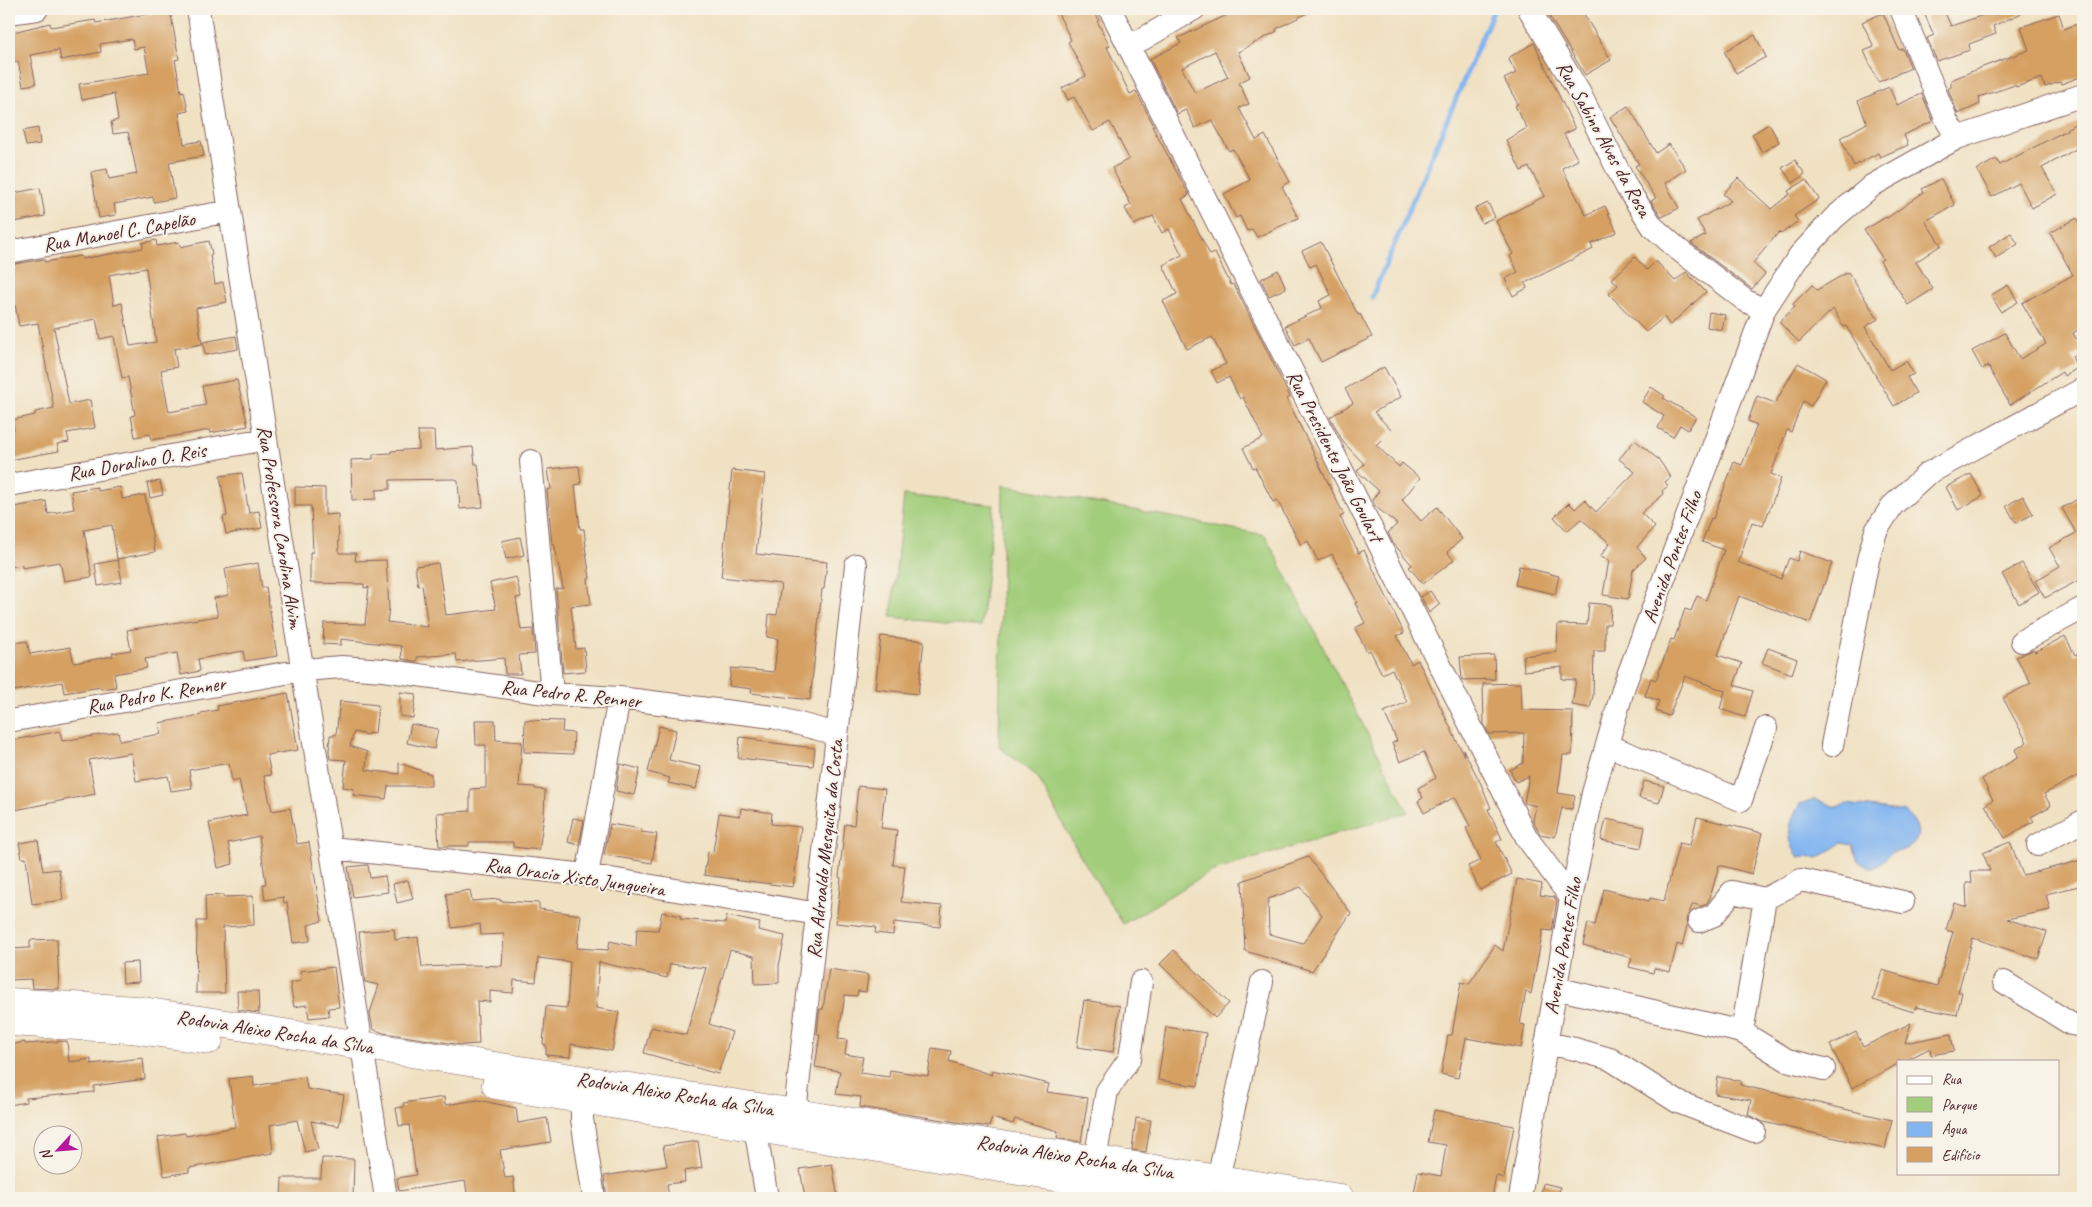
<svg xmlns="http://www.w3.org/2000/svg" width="2092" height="1207" viewBox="0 0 2092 1207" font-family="Caveat,sans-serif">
  <rect width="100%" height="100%" fill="#f7f3e8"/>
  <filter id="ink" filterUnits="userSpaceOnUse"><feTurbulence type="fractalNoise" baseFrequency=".02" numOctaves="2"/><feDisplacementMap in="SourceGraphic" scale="10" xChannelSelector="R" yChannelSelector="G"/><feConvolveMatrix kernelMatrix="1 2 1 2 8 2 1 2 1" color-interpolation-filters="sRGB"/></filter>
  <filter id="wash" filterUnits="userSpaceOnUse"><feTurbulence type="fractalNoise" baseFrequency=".0096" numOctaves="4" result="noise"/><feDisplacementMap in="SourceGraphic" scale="20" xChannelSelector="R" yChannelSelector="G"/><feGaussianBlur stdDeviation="1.12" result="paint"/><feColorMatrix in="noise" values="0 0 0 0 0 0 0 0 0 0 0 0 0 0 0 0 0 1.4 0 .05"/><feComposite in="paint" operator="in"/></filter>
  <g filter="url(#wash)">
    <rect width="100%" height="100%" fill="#f0e1c3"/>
    <path fill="#a2cd7a" stroke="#767652" d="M1003,485l262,50 143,277 -198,60 -87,52 -46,-74 -40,-74 -38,-29z
      M904,495l90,10 -13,122 -90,-10z"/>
    <path fill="#83b6f0" stroke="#666a8e" d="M1814,799l22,8 11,-3 58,8c21,17 15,39 -13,40l-14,13 -9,3 -11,-7 -5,-16 -11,-2 -24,15 -19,-1c-15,-19 -10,-34 1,-53z"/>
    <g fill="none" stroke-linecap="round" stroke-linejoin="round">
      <path stroke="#83b6f0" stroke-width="5" d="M1372,297l122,-288"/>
    </g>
    <g id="blocks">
      <path fill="#d5a062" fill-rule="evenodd" d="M1056,9h37l6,11 -2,1 13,25 -3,1 23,47 6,-3 18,35h-2l37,69 -7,4 28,56 5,-2 16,32 2,-1 4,7 53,106 -3,2 57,116 -4,2 19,36 5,-3 40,83 -7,3 14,28 7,-4 46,96 -1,-7 18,35 10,24 -3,1 14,30 -6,3 16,32 -32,16 -12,-24 13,-6 -15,-32 4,-2 -15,-29 -31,16 -6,-12 5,-3 -5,-10 18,-10 -12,-26 -24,10 -8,-19 5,-2 -13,-29 23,-10 -15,-33 -10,5 -12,-24 -3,2 -12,-24 10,-5 -10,-20 2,-1 -25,-48 -14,7 -10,-20 -7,4 -24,-45 -4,2 -18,-35 -2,1 -10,-20 20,-10 -20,-41 -3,2 -11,-22 -12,6 -6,-12 15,-7 -14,-27 -25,12 -24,-48 14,-7 -14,-29 19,-10 -13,-26 -7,4 -9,-17 -19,9 -9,-17 6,-3 -19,-37 17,-9 -19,-37 -17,9 -19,-34 -6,3 -6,-12 24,-12 -18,-34 3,-2z
        M1240,9h75l-39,20 1,2 -39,21 12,25 -11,6 10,21 -10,4 17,32 9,-5 25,47 -8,4 16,32 -41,19 -5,-8 -5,2 -7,-15 -4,2 -12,-24 26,-14 -17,-31 -4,2 -17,-31 -17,8 -9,-18 -9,4 -27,-55 31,-16 -3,-5zM1215,51l13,26 -33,16 -13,-25z
        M1557,9h24l30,51 -26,15 -37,-61z
        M1922,9h21l8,17 50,-17h30l-38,17 3,8 -27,10 1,6 -33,11 -10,-23 7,-3z
        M170,10l9,49 -4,1 6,32 3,-1 4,20 -9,2 5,31 17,-3 3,15 -35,6 6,36 -21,4 -1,-5 -39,7 2,11 -17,3 -8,-46 16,-3 2,10 28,-5 -9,-42 -15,2 -2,-12 7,-2 -4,-26 -32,6 -3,-16 70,-11 -5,-26 -10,2 -2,-10 -32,5 1,8 -40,8 -2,-10 -29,5 6,29 -13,2 -5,-25 -9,2v-30l41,-10 1,4 44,-7 1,3z
        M1883,13l16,37 4,-1 8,19 -33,14 -14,-31 10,-4 -12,-25z
        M2059,14l5,15 19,-7v54l-22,8 -1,-2 -15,5 -3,-9 -26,9 -1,-2 -36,12 1,7 -22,10 -10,-25 3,-2v-7l29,-12 49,-18 -8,-23z
        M1755,35l11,22 -30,16 -12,-22z
        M1534,43l41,86 -11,5 14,26 -16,8 24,47 19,-9 12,26 -26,12 2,5 -68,34 2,5 -14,8 -8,-17 13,-7 -8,-16 3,-2 -17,-33 49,-25 -16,-29 -8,4 -15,-31 21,-12 -12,-22 3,-2 -14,-25 12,-6 -8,-15z
        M1889,87l8,18 25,-11 11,27 -29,14 4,10 -28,12 -2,-4 -24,13 -14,-28 27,-15 -9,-22z
        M1628,106l28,47 13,-9 17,25 -21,14 14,25 -17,9 -11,-16 5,-3 -21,-32 4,-2 -29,-47z
        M2083,119v26l-41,23 15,26 -25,14 -13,-25 -27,14 -15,-27 19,-11 4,6 67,-35 -1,-1z
        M1769,124l10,18 -17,10 -10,-18z
        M38,128l2,16 -14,2 -3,-15z
        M1795,160l10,14 -12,9 -11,-15z
        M1738,178l33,31 19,-15 -2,-3 18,-11 13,19 -25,17 4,5 -17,13 -2,-2 -26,31 12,11 -13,15 -61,-46 15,-8 -9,-15 34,-19 -8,-7z
        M1941,179l14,26 -30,16 16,24 -25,17 17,27 -25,16 -28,-44 3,-2 -19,-29 22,-13 1,1 37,-26 -2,-3z
        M40,188l5,28 -36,7v-29z
        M1488,203l7,14 -13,6 -7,-14z
        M2077,218l6,11v98l-10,6 10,18 -11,6 6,11 -14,8 -2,-4 -52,33 -22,-39 -6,3 -10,-18 33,-18 15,26 26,-15 -24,-41 51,-28 -23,-42z
        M2011,233l7,11 -22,14 -7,-11z
        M156,240l1,6 22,-4 1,5 29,-6 3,13 -2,1 5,29 8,-2 4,20 -31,6 6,36 -28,5 3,18 -16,3 8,42 37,-7 -4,-19 35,-6 11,46 -38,7v-3l-59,10 -1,-6 -15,3 -4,-21 4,-1 -7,-38 -6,1 -8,-42 -14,3 -4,-20 -42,9 15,76 21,-4 5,28 -28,5 2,9 -12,2 2,7 -50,9v-29l5,-1 -2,-10 23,-5v-3l19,-4 -16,-85 -19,3 -6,-32 -4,1v-30l35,-6v3l37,-6 1,3 61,-11 -1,-5zM146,268l10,74 -26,4 -8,-43 -8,2 -5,-30z
        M1321,242l37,73 2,-1 12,23 -51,25 -12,-24 -14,7 -10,-19 37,-18 -3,-7 12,-6 -15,-31 -6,3 -8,-16z
        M1635,257l12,13 9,-9 19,20 11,-9 20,20 -36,33 -6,-8 -18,15 -37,-38 9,-9 -6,-6z
        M1278,270l8,18 -17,8 -8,-17z
        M1848,272l30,47 -13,8 25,43 16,-9 8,13 -7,3 9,16 -22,13 -48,-80 -2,1 -11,-18 -34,33 -20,-20 16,-15 -2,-3 19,-19 5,5z
        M2008,285l10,17 -17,10 -10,-17z
        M1709,312l16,3 -3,15 -15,-3z
        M236,336l2,13 -33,6 -2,-13z
        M1798,363l28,16 -15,27 -8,-5 -12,31 -4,-2 -16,44 10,4 -10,28 -8,20 -11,-4 -14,40 43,17 8,-21 8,3 3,-10 32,12 -22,60 -71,-27 -21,59 24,8 -8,22 19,6 -8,26 -25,-8 5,-18 -40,-15 -16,40 -13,-5 3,-10 -14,-5 6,-18 5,2 15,-41 3,1 11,-31 6,2 6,-15 9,4 18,-50 -22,-8 9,-24 2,1 21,-57 8,3 15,-40 -9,-4 9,-25 18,7z
        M1384,367l17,30 -27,15 17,18 -15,15 23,22 3,-4 18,15 -18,22 19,21 16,-14 25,32 -15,13 7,8 -31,24 -14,-17 3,-2 -19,-22 -5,-10 9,-9 -22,-18 -3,-6 7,-9 -22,-20 7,-7 -21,-22 -13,-25 23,-14 -8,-14z
        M1651,387l14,9 -2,2 33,19 -8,13 -8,-5 -7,12 -15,-9 6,-12 -22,-14z
        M418,431h16l1,19 38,-3 2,17h3l5,43 -23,2 -2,-29 -3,-1 -65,1v9l-14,1v9l-24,1 -1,-40 22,-1v-5l18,-1v-2l28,-2z
        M1635,440l24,20 12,17 -6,5 3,4 -6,5 2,3 -23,19 14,14 -18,20 9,11 -13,12 -5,29 -25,-4 6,-35 -9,-3 10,-14 -29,-24 -14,12 -13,-14 15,-14 6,6 10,-9 11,12 39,-40 -16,-13z
        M579,466l2,18 -6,1 5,44h4l2,17h-1l5,32 -2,1 3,25 -20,2 5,43 8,-1 2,23 -23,2 -7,-84 7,-1 -9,-45 -2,1 -5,-54 4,-1 -3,-20z
        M732,470l33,4 -9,80 71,8 -3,27h-2l-12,111 -59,-7 1,-4 -23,-3 2,-18 43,4 4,-33 -11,-2 2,-23 8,1 4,-31 -60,-7z
        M242,473l7,40 10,-2 3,17 -36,6 -3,-17 4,-1 -7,-40z
        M1971,474l12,22 -25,14 -12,-23z
        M160,481l3,14 -13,3 -3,-15z
        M97,487l1,4 22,-4 2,12 23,-4 10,57 -38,7 -5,-34 -28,5 8,47 -28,4 -4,-19 -38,6v-3l-13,2v-59l37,-7 2,13 26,-5 -3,-18z
        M295,487l30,1v27l13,-1 1,39h17l-1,8 31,-1 3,48 -2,14 41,5 -6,-42 -4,1 -3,-20 23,-3 8,52 50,-6 -6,-26 26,-6 5,20 -5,1 5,32 12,-1 2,25 -16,1 2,19h-16l-1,-16 -47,4 -1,-8 -39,3v4h-3l-12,-2 -1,-13 -60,-7v6l-18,-1 1,-21 41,1 4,-37 -5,1v-4l-54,-1v-31h3l-2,-46h-16z
        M2023,496l10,18 -17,9 -10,-17z
        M2083,496v82l-38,20 -10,-17 25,-15 -11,-18 27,-15 -14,-25z
        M520,537l4,18 -18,4 -4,-18z
        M118,560l4,22 -24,4 -3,-22z
        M258,563l4,25 4,-1 11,69 -32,5 -2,-10 -45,8 2,12 -19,4 -4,-22 -32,6 2,9 -33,6 2,13 -15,2v-2l-37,6 -2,-11 -53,10v-48l18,-3 3,13 40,-7 4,16 39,-7 -1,-3 19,-3 -4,-20 91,-14 -4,-18 15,-3 -4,-26z
        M2022,563l17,29 -20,12 -17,-30z
        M1519,566l40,10 -4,18 -40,-9z
        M1430,591l10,13 -11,9 -8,-16z
        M1589,603l22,2 -1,19h-5v27h-11l-1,45 -3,12 -18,-3 4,-25 -14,-1v-12l-38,4 -1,-15 34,-4 1,-28 29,1z
        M881,636l43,5 -6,53 -43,-5z
        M2065,636l10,19 8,-4v122l-39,21 7,12 -20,11 3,4 -29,17 -20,-33 8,-5 -11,-21 37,-22 -4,-7 12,-8 -24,-44 28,-15 -15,-26 17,-7 2,2z
        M1768,648l29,11 -5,15 -30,-11z
        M1494,655l1,24 -33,1 -2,-23z
        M1521,683l1,27 51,1 -1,44h-9l-5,38 17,3 -3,13 -10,-1 -7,29 -15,-3 -7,-14 3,-14 -12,-3 5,-27 -13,6 -6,-12 13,-7 1,-30 -35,1 -5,-10 -1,-40z
        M400,692l16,2 -3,24 -13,-2z
        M288,693l10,57 -31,5 4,20 -7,1 8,35 18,-3 7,36 12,-2 13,79 -14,4 2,16 -17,2 -6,-41 -3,1 -1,-6 -18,3 -2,-16h3l-7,-48 -31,7 5,21 -15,4 -9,-45 38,-8 -8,-35 -7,2 -3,-19 -40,7 3,18 -21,3 -3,-15 -32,5 -5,-28 -42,7 6,34 -85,17 -1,-70 51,-10 2,10 56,-9 2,9 41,-7 -2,-11 42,-8v-2l17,-3 -1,-4z
        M340,701l38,4 -3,29 -7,-1v2l-14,-3 -4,14 17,6 -1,18 33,4v-11l32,11v12h-43l-2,13 -33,-4 1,-6 -11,-2 3,-27 -16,-1 -1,-8 1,-16h6z
        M475,720h20l1,20 26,2 -3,44 16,1v2l10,1 -1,26 -5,34 -26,-3v-5h-44v4h-30l-2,-33 33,-2v-22l16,-1v-43h-10z
        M525,720l38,1 -1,11 12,1 -1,21 -49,-2z
        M411,724l27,5 -4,20 -27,-6z
        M659,726l17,4 -7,30 32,7 -5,22 -28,-6 2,-5 -22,-6z
        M740,737l17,2v2l58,7 -2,18 -75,-8z
        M620,764l20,5 -6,26 -18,-4z
        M1644,781l20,5 -5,17 -20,-5z
        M858,786l27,3 -4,39 16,2 -4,35 12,1 -4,36 41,4 -2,21 -46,-5 -1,13 -18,-2 1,-6 -40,-4 5,-45 -2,-1 6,-53 9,1z
        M741,808l31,5 -1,11 30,3 -8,60 -89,-12 4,-24 5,1 6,-39 21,3z
        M1697,817l65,16 -10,41 -33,-9 -9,33 -4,6 -5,2 -8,-2 -7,15 1,7 -5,20 -5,-2 -7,28 -16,-4 -1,5 -24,-6 3,-9 -49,-13 5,-22 7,2 9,-36 45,12 1,-3 14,3 15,-58 11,2z
        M573,818l11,2 -5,25 -11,-3z
        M1606,819l39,8 -4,21 -40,-8z
        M610,824l32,5 -1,3 16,2 -5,29 -48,-8z
        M38,840l5,31 16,-2 4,31 -31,4 -6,-46h-4l-3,-15z
        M2010,842l13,33 60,-15v25l-37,9 4,16 -43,9 40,13 -9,27 -65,-21 -15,54h4l-5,23 -41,-8 -2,5 -41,-12 9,-30 55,16 16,-54 -7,-2 8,-27 13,4 -1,-24h6l-1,-12h19l-7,-18z
        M1308,857l43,56 -39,58 -67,-20 -3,-70zM1301,887l21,28 -19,28 -34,-9 -1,-35z
        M368,865l2,13 15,-2 3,16 -35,5 -5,-30z
        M1517,879l25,5 -2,11 14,2 3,4 -5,30 -9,-1 -12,64 -5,-3 -6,33 5,1 -4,23 -55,-10 -8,40 -17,-4 7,-39h4l9,-53 8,2 26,-39 8,6z
        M408,880l5,19 -16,4 -4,-19z
        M470,890l2,11 28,-2v2l39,2v6l42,6 -4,33 31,2 2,-9 26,6 1,-18 21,1 4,-18 19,4 -1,3 45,4 2,-7 33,7 -2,7 27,6 -6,30v17l-24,1 -1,-28 -24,-6 -21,74 23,8 -14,42 -74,-21 7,-26 35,8 20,-67 -36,-4 -3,14 -68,-16 -3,46 23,4 -7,39 -41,-7 -1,13 -24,-2v-10l-3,-1 3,-38 21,2 3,-46 -32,-4 -2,24 -22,-2 -1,13 -23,-2v11l-13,-1 2,43 -17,1 -78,-12 -11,-4 -3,-16 9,-28 -14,-3 -6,-50 35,-3 1,11 23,-3 4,30 51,-2 29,1 2,-32 -23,1 -1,-11 -28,4 -6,-34z
        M223,895v2l30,-1 1,29 -31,2 2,66h-29l1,-72h9l-1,-25z
        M57,939l2,50 -27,-1 -1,-9 -22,1v-31l21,-1v-8z
        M1174,950l55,53 -14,15 -55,-54z
        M138,962l1,20 -16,1 -1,-20z
        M334,967l5,40 -11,1 1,8 -20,2 -2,-13 -13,2 -4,-24 11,-2 -1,-10z
        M829,969l39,6 -2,17 -8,-1 -1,5 -12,-1 -7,44 9,1 -2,14 18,3 -3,16 29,4 1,-7 38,6 4,-28 19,3 -2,10 43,14 1,-5 56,14 -2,8 41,6 -7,44 -24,-4 1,-7 -43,-12 -2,5 -21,-6 -3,9 -129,-20 1,-10 -25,-3 4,-23 -25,-4 5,-33h-3l2,-19 1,-6h3z
        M237,991h21l1,22 -21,-3z
        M1084,1000l36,6 -7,46 -36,-5z
        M1911,1023l-6,20 46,-9 3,17 -23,4 -1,-7 -25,13h-7v3l-46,24 -22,-43 26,-13 7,15z
        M1166,1027l40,6 -8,53 -40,-6z
        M67,1041l2,21 22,-3v5l52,-6 2,21 -51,7v6l-68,6v4l-17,3v-60l16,-3v2z
        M253,1076l1,10 51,-9 2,12 37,6 -5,31 -28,-5 7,28 -13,3 -8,-32 -27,5 3,28 -84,15v4l-25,4 -6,-39 27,-4 1,3 49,-9 -6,-48z
        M1718,1077l23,4 -1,4 152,35 -7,29 -122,-27 -15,-7 3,-15 -36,-6z
        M444,1097l1,8 33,-5 38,8 2,15 29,-5 4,24 -51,8 5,28 8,-1 3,21h-48l-3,-17 -66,10 -2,-13 19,-3 -7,-50 -10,1 -3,-18 8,-1 -1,-4z
        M1434,1110l80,16 -10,52 -8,-2 -4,22h-52l-26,-4 4,-22 23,4 5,-31 -18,-3z
        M1136,1118l15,2 -5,32 -14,-2z
        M698,1141l4,27 -18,3 1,11 -18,2 2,14h-62l-3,-22 63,-10 -4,-20z
        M322,1158l32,1 -1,39h-72l1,-20h39z
        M832,1164l6,34h-33l-5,-29z
        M1543,1183l17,4 -2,11h-18z"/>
    </g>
  </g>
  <g filter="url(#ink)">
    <use href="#blocks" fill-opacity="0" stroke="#846360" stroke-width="1"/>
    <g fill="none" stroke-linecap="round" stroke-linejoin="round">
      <g stroke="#846360" stroke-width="24">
        <path id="minor" d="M198,9l188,1189
          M1110,9l417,829 44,60
          M1529,9l50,83 48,96 26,39 26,23 67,51 18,9
          M1901,9l46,112 10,17
          M9,13l28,-4
          M1129,47l65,-38
          M9,252l221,-41
          M531,461l21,233
          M9,485l257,-46
          M2022,641l61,-33
          M9,721l294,-51 39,-3 41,3 169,24 67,4 154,19 64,17
          M1607,745l134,55 25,-72
          M1832,745l36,-185 8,-29 16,-25 35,-32 156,-85
          M2038,845l45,-24
          M331,848l256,27 231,39
          M587,875l32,-177
          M1765,899l36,-19 102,22
          M1699,921l15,-6 18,-23 33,7 -23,133
          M2004,982l67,42 12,2
          M1555,988l187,44 45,28 37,9
          M1546,1043l29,6 35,10 68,43 76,29
          M582,1099v20l12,79
          M756,1113l-1,14 12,71
          M793,1130l63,-565
          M1095,1160l12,-69 23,-33 11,-76
          M1201,1176l2,22
          M1218,1179l44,-197
          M1520,1198l51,-300 22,-105 31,-107 140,-376 35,-54 35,-38 39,-33 84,-47 126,-43"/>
      </g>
      <g stroke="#846360" stroke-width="29">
        <path id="major" d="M9,1002l127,8 1204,188
          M9,1022l122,7 78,11
          M496,1085l687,113"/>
      </g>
      <use href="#minor" stroke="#fff" stroke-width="22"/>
      <use href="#major" stroke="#fff" stroke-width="28"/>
    </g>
  </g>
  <g text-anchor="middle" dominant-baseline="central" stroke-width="4" stroke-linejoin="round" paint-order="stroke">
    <g font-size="20" fill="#4a1f2b" stroke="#f7f3e8">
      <text transform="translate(1604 139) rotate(61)">Rua Sabino Alves da Rosa</text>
      <text transform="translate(119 232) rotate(-10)">Rua Manoel C. Capelão</text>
      <text transform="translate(1335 456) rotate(63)">Rua Presidente João Goulart</text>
      <text transform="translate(137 462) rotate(-10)">Rua Doralino O. Reis</text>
      <text transform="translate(280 527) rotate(81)">Rua Professora Carolina Alvim</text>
      <text transform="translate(1672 557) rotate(-70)">Avenida Pontes Filho</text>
      <text transform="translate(571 694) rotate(6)">Rua Pedro R. Renner</text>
      <text transform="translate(156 695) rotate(-10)">Rua Pedro K. Renner</text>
      <text transform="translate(825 849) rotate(-84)">Rua Adroaldo Mesquita da Costa</text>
      <text transform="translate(575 877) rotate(8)">Rua Oracio Xisto Junqueira</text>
      <text transform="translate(1563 946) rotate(-80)">Avenida Pontes Filho</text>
      <text transform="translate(275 1032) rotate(9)">Rodovia Aleixo Rocha da Silva</text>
      <text transform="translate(675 1094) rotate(9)">Rodovia Aleixo Rocha da Silva</text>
      <text transform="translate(1075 1157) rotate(9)">Rodovia Aleixo Rocha da Silva</text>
    </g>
  </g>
  <rect width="2092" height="1207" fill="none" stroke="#f7f3e8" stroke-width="30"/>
  <rect x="1897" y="1060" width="162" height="115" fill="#f7f3e8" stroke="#b29e9c"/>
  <rect x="1907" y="1076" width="25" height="8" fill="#ffffff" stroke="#b29e9c"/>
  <text x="1942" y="1084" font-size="15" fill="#4a1f2b">Rua</text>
  <rect x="1907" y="1097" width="25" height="15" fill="#a2cd7a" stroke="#b29e9c"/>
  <text x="1942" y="1110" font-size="15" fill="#4a1f2b">Parque</text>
  <rect x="1907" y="1122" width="25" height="15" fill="#83b6f0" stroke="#b29e9c"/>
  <text x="1942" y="1134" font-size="15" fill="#4a1f2b">Água</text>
  <rect x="1907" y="1147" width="25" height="15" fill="#d5a062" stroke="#b29e9c"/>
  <text x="1942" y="1160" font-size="15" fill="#4a1f2b">Edifício</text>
  <g transform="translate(58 1150) rotate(244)"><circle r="24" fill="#f7f3e8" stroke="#b29e9c"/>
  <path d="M0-4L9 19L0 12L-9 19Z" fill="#b5179e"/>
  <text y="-8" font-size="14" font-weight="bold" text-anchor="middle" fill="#4a1f2b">N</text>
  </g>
</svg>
